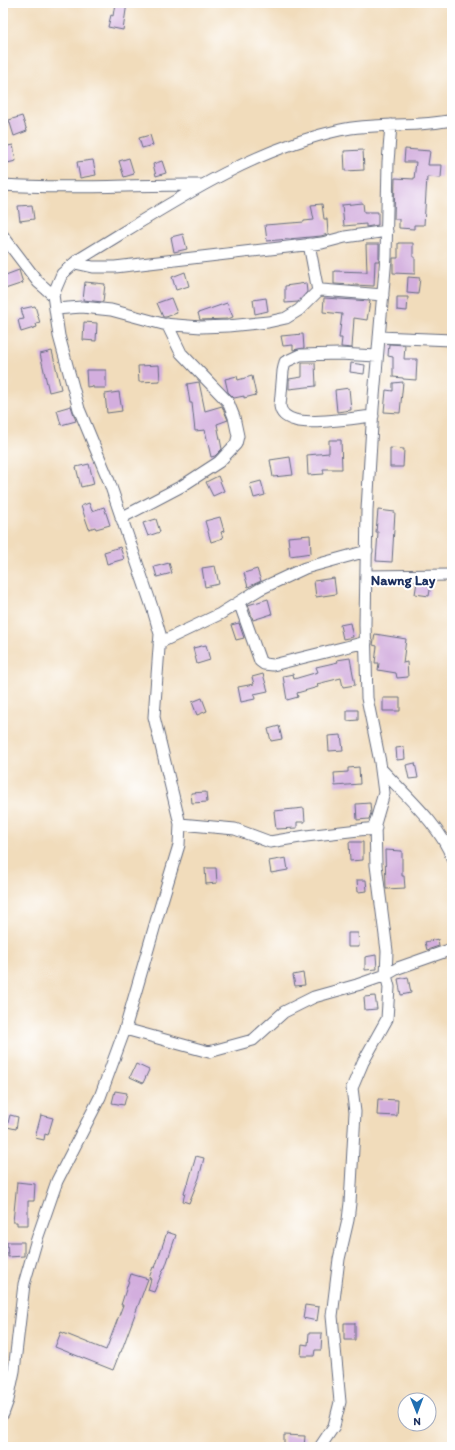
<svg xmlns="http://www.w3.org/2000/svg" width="455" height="1450" viewBox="0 0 455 1450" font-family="Itim,sans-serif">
  <rect width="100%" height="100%" fill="#fff"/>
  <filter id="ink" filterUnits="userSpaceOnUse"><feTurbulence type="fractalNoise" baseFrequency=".025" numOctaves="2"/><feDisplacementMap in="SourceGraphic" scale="8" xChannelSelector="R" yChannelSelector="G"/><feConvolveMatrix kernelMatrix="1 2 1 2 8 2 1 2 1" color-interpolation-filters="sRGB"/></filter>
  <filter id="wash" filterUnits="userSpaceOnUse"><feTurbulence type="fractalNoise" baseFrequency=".012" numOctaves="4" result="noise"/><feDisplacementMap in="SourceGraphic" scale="16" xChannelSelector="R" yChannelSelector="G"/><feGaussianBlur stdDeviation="0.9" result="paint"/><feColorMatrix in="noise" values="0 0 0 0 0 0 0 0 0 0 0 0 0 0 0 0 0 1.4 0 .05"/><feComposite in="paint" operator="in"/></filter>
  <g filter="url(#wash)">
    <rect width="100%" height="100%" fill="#f1dcbb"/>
    <g id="blocks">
      <path fill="#d3aede" d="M115,3h12l-4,27 -15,-3 3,-12 2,1z
        M22,116l5,15 -13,5 -5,-16z
        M150,135l3,10 -11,3 -3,-10z
        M13,145l3,16 -13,3v-17z
        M405,149l25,2 -2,14h14l-1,13 -14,-1 -3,48h-10v4l-15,-1v-9h-5l1,-41 19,1 2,-17h-12z
        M363,150l1,20 -19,1 -1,-20z
        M129,158l5,16 -10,3 -5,-16z
        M93,160l3,15 -16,3 -3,-16z
        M162,161l4,12 -10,3 -3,-12z
        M363,203l1,9h14v13l-12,2v-3l-22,2 -2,-21z
        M322,204l2,15h3l1,15 -7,2 -54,5 -2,-16 39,-3v-1l10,-1 -3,-15z
        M32,205l2,14 -14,2 -2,-15z
        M183,234l4,15 -13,3 -3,-15z
        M398,243h15v14h2v17l-22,-1v-15h5z
        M366,244h13v17h-4l-1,25 -40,-2v-13l33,1z
        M19,270l4,13 -18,6 -2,-6v-7z
        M185,272l4,14 -13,4 -4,-13z
        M408,277l12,1 -2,16 -11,-1z
        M85,282l20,2 -2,18 -20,-2z
        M306,283l1,9 -9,10 -13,1v-17z
        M397,297h11l-1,14 -10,-1z
        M171,298l6,15 -11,4h-3l-6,-14z
        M266,298l2,13 -13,3 -2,-14z
        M324,298l46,3 -3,19 -13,-2 -2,30 -11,-1 1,-9h-3l3,-24 -19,-2z
        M227,303l6,14 -5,2 -28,1 -2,-7z
        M35,306l5,17 -4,1 1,3 -16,5 -3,-12 6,-1 -3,-10z
        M84,322l13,1 -1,18 -13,-1z
        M303,334l1,14 -11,2v-5l-10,1 -2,-10z
        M389,344l16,1 -1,14h13l-1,21 -13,-1v-1l-10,-1v-20l-5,-1z
        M52,351l9,38 -12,3 -9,-38z
        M302,363h13l1,23 -27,3v-10l13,-2z
        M351,363l14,2 -1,9 -14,-2z
        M159,365l1,16 -21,1 -1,-16z
        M86,370h20v18h-13v-2l-6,1z
        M237,376l1,4 14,-4 4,19 -12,3v-2l-10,2 -6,-6 -3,-13z
        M199,382l6,29 17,-5 6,14 -11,4 5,25 -7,7 -4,1 -6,-27 -10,1 -3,-28h-2l-3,-19z
        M403,382l-3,31 -16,-1 2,-22 7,1v-8z
        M349,388l2,22 -14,2 -2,-22z
        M119,392l3,19 -15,2 -2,-19z
        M71,406l5,15 -15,4 -4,-15z
        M329,440h12l1,29h-19l1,5 -16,1 -1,-20 22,-2z
        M390,448l14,1 -1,18h-13z
        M290,457l3,18 -20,2 -3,-17z
        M89,464l5,20 -13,3 -5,-20z
        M218,476l6,15 -11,5 -7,-14z
        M261,481l4,14 -11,3 -4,-14z
        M89,503l3,8 12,-4 6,18 -14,4 -1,-2 -6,2 -8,-23z
        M378,510l17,2 -3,50 -16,-1 2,-29h-2z
        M220,517l4,14 -3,1 2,6 -12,4 -6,-21z
        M156,519l4,13 -12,4 -5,-13z
        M310,535l1,18 -21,3 -2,-19z
        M120,547l4,12 -17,5 -3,-12z
        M169,563l3,10 -15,4 -3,-10z
        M215,566l4,18 -14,3 -3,-19z
        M257,569l4,12 -13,6 -4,-14z
        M334,578l2,16 -20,3 -2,-16z
        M417,582l14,2 -2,12 -14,-2z
        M268,599l4,15 -19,6 -5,-15z
        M239,623l5,15 -8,2 -5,-15z
        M350,623l3,14 -10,2 -3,-14z
        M375,634l31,5 -3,24 4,-1 1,15 -11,1 -1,-5 -18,-3 1,-7h-4l2,-17 -4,-1z
        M206,645l4,15 -13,4 -4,-16z
        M350,658l5,27 -12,2 -2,-9 -24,6 1,3 -21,6 1,4 -11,3 -4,-24 10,-2 1,5 24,-7 -2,-5 22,-5 -1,-2z
        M263,674l5,17 -14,3 1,5 -14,3 -3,-15 16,-3 -2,-7z
        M202,698l5,13 -10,4 -5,-13z
        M383,698h17v13h-17z
        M347,710h11v10l-11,1z
        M279,726l3,13 -11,2 -3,-12z
        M341,735l2,15 -14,1 -1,-15z
        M404,747l1,12 -8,1 -1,-12z
        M415,763l3,15 -9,1 -3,-14z
        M359,767l1,17 -25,2 -1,-13 14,-1v-4z
        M206,792l1,10 -15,1 -1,-10z
        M370,803l1,10 -2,6 -12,1 -1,-16z
        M304,808l1,14h-8v6l-21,1 -2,-18z
        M349,842h14v18l-13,1z
        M385,850l17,1v25h2l1,12 -19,1z
        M286,858l2,12 -17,3 -2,-12z
        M205,868h11l1,15 -11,1z
        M357,880h9l1,11 -9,1z
        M348,933h10l1,14h-11z
        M438,939l1,7 -12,4 -2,-8z
        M376,955l1,14 -12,1v-13z
        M303,973l2,12 -10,1 -2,-11z
        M408,977l3,16 -10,2 -3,-16z
        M375,996l2,13 -12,1 -1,-13z
        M136,1064l13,6 -6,13 -13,-6z
        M115,1091l12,2 -3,12 -12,-2z
        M378,1099l20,1 -1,16 -20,-1z
        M10,1115l8,2 -2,12 -9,-2z
        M41,1115l12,3 -5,17 -3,-1 -1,6 -9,-2z
        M196,1156l8,2 -5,20 -10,25 -6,-2 2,-8h-1l3,-10 1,1z
        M17,1182l18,2 -1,17h-6v24h-11v-3h-4z
        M167,1232l9,3 -11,33h-1l-10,24 -6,-2 3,-11 -2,-1 4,-11 2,1z
        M7,1242h17v14l-16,1z
        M131,1274l17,5 -27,73h-1l-7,18 -58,-23 6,-15 45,18 17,-45h-2z
        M305,1305l14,2 -2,14 -14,-3z
        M344,1323h11v17h-11z
        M309,1333h13l-1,17h-6l-1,6h-13l1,-12 6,1z
        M284,1435l21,1 -1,11h-20z"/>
    </g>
  </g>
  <g filter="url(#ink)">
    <use href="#blocks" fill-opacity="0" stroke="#666c7f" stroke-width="1"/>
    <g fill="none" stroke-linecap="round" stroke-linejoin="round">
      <g stroke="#666c7f" stroke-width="13">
        <path id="minor" d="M3,185c67,5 133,-1 199,0
          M3,236l35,46 15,13
          M309,244l9,47
          M75,263l18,4h22l207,-24 23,-6 42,-6
          M55,309l27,-2 29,3 52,14 38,3 27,-1 40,-4 18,-4 13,-8 19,-19 4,-1 61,5
          M379,337l73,3
          M373,416c-18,2 -63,9 -78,4 -8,-2 -14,-6 -15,-14l3,-35 2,-9 15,-7 39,-1 38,2
          M121,518l61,-32 37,-24 17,-18 2,-8 -4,-19 -6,-15 -47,-49 -14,-29
          M366,576l86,-1
          M239,602l21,59 4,3 9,1 93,-23
          M159,643l61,-29 40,-25 45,-21 62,-17
          M381,769c23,25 60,57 71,89
          M180,824l55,5 35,13 36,-6 70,-8
          M125,1029l84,23 44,-12 31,-28 30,-15 43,-12 29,-10 1,-24 -11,-86 -1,-41 9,-31 -4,-31 -13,-64 -2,-74 2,-114 6,-102 13,-151 2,-95 3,-37
          M3,1414l5,-14 6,-29 10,-87 13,-45 20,-58 43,-84 25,-68 34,-118 20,-66 1,-21 -26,-107 6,-83 -7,-24 -44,-129 -30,-72 -20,-73 -6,-41 9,-21 16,-14c83,-50 167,-109 262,-130 37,-8 76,-2 112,-10
          M320,1447l14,-21 6,-24 -8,-86 7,-57 9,-39 2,-17 5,-91 -3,-24 11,-26 24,-43 2,-32 -3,-12 12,-7 54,-19"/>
      </g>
      <use href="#minor" stroke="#fff" stroke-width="11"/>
    </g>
  </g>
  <g text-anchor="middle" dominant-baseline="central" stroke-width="4" stroke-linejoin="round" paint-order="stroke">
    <g font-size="14" font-weight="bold" fill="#1b2f5e" stroke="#fff">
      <text x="403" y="580">Nawng Lay</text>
    </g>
  </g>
  <rect width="455" height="1450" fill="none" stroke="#fff" stroke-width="16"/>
  <g transform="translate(417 1412) rotate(179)"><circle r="19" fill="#ffffff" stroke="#a4acbf"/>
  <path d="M0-3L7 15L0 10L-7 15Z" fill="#1f6fb2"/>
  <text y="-6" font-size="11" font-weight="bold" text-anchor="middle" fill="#1b2f5e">N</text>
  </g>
</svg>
